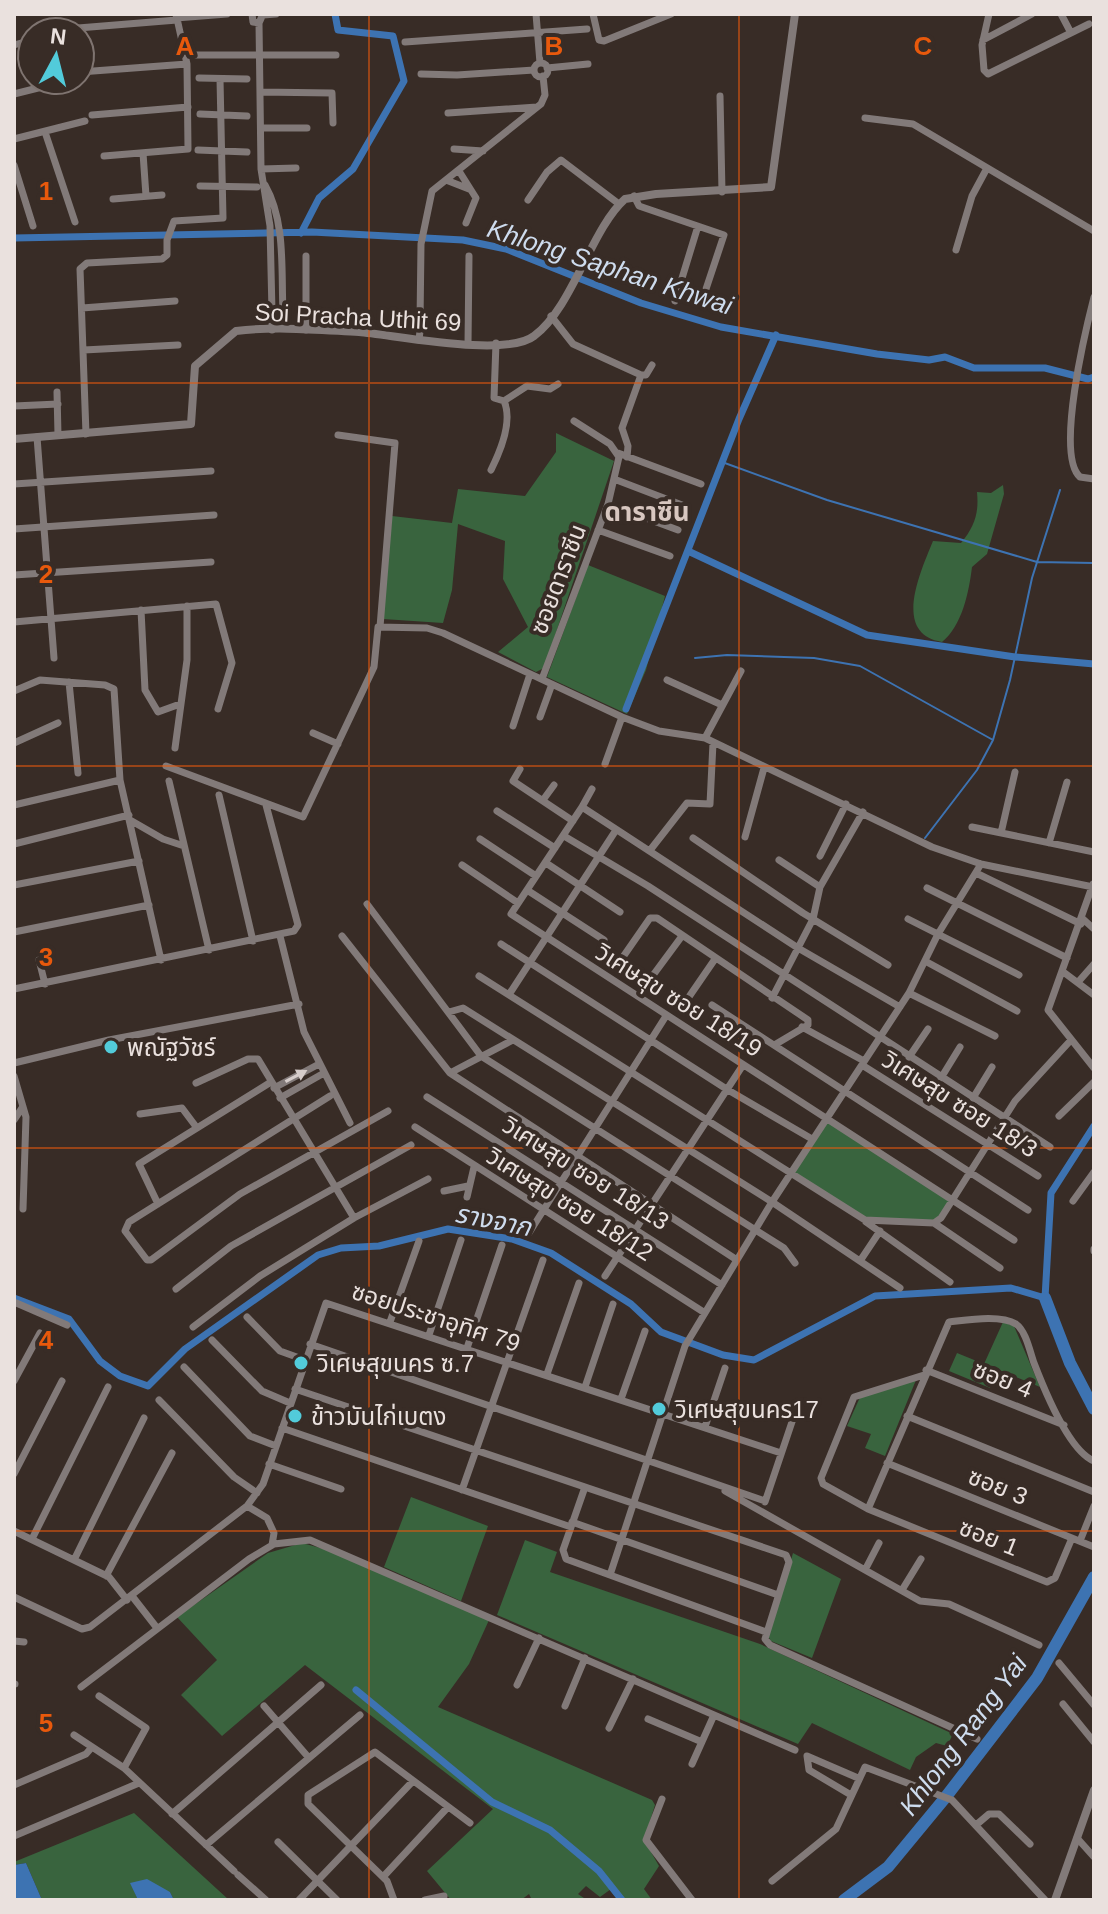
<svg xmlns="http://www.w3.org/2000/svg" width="1108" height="1914" viewBox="0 0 1108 1914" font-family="Helvetica,'Noto Sans Thai',sans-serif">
  <rect width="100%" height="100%" fill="#382c26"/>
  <path fill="#39643e" d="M556,433l58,28 -70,207 -8,4 -38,-20 30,-25 -25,-48 2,-38 -47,-17 -6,66 -9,33 -60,-4 9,-103 60,7 6,-34 67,7 31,-44z
    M1003,485l1,9 -17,60 -15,13c-3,25 -10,59 -30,75 -50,-8 -22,-69 -9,-101l28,2c14,-17 18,-30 16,-51l14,1z
    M588,565l77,31 -19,74 -19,44 -80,-37z
    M827,1117l125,81 -18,25 -69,-3 -74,-47z
    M1003,1322l11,4 26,61 -41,-17 -9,18 -41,-17 8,-18 27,11z
    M916,1380l-31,76 -20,-8 6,-14 -24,-8 14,-31z
    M411,1497l77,29 -27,75 -77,-34z
    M525,1540l32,12 -7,20 210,72 193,90 -6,12 -11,-3 -20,14 -6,13 -98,-47 -14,21 -301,-129z
    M302,1543l22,6 165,71 -20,44 -31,43 214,93 3,5 -11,35 15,26 -15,23 8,11h-32l-9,-11 -11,8 -14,-11 -8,8 9,6h-55l-3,-6 -8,6h-70l-24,-29 66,-62 -188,-144 -83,71 -41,-41 36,-35 -40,-43 91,-64z
    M793,1553l48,26 -29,79 -41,-17 -3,-5z
    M134,1813l95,87h-55l-4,-8 -39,-9 7,17h-96l-16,-37 -12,2v-3z"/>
  <path fill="#3d73b2" d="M26,1863l16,37h-28v-35z
    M147,1879l23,13 4,8h-36l-8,-17z"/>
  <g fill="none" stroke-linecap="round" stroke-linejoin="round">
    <path stroke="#3d73b2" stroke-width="2" d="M722,462l105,38 210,62 57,1
      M695,658l32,-3 87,3 46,8 133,74
      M925,838l52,-68 16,-30 17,-60 22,-102 28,-88"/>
    <path stroke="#3d73b2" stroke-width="7" d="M301,233l18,-35 34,-29 51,-88 -11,-45 -55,-6 -3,-16
      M14,238l298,-6 151,8 43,9 135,54 80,24 156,27 52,6 16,-3 29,11h71l43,11 6,-2
      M688,551l179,84 148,22 79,7
      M626,709l113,-290 37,-84
      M14,1298l55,21 31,42 20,15 28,10 37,-37 133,-94 23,-7 38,-2 69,-17 64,10 39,14 80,51 30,28 62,23 31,5 121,-64 136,-8 34,10 6,-105 43,-67
      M356,1690l136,112 58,28 49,41 23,29"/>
    <path stroke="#3d73b2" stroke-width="12" d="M1045,1298l25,65 24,46
      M844,1900l44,-33 57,-69 92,-120 57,-101"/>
    <path stroke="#827a79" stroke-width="7" d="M252,14l1,8 6,1 4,-9
      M536,14l4,49
      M593,14l6,26 5,1 67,-27
      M989,14l-7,31 2,25 4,4 101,-50
      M1061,14l10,19
      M263,15l13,-1
      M176,18l51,-4
      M259,23l2,146 9,57 2,86
      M41,31l136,-11
      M983,40l49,-26
      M405,42l182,-13
      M14,45l18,-5
      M186,55h150
      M534 70a7 7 0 1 1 14 0a7 7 0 1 1-14 0Z
      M547,68l41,-4
      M80,72l107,-8
      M421,74l36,1 77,-5
      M199,78l48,1
      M260,92l72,1 1,30
      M14,94l48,-12
      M720,96l2,96
      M448,113l89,-6
      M200,114l47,2
      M92,115l96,-8
      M865,118l48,6 181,107
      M261,128h46
      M45,132l30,90
      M14,139l71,-18
      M454,149l29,2
      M198,150l49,2
      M143,153l3,43
      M104,156l84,-7 -1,-85 -11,-50
      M14,165l19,61
      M261,169l35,-1
      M459,171l17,27 -10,25
      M446,180l23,9
      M265,185c21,37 16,85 18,127
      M200,186l57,1
      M634,196l5,10 85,29 -19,57
      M113,199l49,-4
      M528,200l19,-28 14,-12 58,44
      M956,250l16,-54 14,-26
      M1094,297c-8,31 -39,158 -14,180l14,2
      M675,301l23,-75
      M82,308l93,-7
      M551,316l22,28 68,31h5l6,-10
      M420,322l1,-78 11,-53 109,-87 4,-9 -2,-19
      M272,330v-12
      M306,330v-74
      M419,340l1,-9
      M468,344l1,-88
      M84,350l94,-5
      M57,392l1,43
      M504,401l23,-15 23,3 8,-5
      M14,406l44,-2
      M86,434l-6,-165 7,-6 75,-4 5,-4v-15l7,-19 49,-3 -3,-139
      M338,435l57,8 -15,184
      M37,437l17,221
      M618,453l83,31
      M627,457l1,-11 -6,-18 19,-53
      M491,470c9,-18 22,-49 13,-69l-10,-3 2,-55
      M614,479l68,26
      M14,484l197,-13
      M608,504l70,26
      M14,529l200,-14
      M598,530l72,26
      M14,575l197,-13
      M141,610l4,80 13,22 22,-8
      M14,622l202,-18 16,59 -14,46
      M542,679l66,-175 11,-47 -9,-13 -36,-23
      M667,680l55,25
      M69,682l9,91
      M14,691l26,-11 65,5 9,4 6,91
      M540,717l12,-33
      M513,726l17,-52
      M313,733l25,11
      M705,738l36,-67
      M14,743l44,-20
      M175,748l12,-88v-54
      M605,764l17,-47
      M166,766l137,51 71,-150 4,-40 49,1 16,5 179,84 37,14 46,7 227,109 49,17 112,23
      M520,769l-7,12 60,40
      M169,781l40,169
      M219,795l34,146
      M543,800l11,-15
      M14,805l106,-25 41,180
      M582,807l10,-18
      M497,811l58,37
      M130,820l33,19 21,7
      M972,827l122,25
      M1001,833l14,-61
      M564,836l84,50 402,261
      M745,837l19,-69
      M693,838l110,75 85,52
      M480,839l56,37
      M1049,843l18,-61
      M14,844l115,-29
      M651,849l36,-46 23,1 3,-61
      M820,856l26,-52
      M779,860l41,27
      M546,863l74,49
      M462,865l56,38
      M976,873l105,51
      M1093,884l-45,126 46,58
      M14,885l125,-24
      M927,888l140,70
      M527,890l77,50
      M367,904l114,152 303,192 11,15
      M908,919l111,56
      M1083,919l11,10
      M14,932l135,-27
      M280,936l24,96 46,91
      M342,936l108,137 63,-33
      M501,944l227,146 84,49
      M39,960l6,24
      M925,961l92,50
      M616,967l34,-49h7l151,102v5l-32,19
      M1062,971l32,24
      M479,976l386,244 69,3 7,-5 74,-117 56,-61
      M1079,981l15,-17
      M648,982l34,-46
      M14,989l280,-58 4,-6 -32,-120
      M510,993l106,-163
      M909,993l86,43
      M772,998l41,-79 7,-32 43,-75
      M712,1005l316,205
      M682,1007l33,-48
      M900,1007l-102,-59 -216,-141 -71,107 503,326
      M449,1012l14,-4 309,194 128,86
      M802,1027l62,34
      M909,1057l19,-28
      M14,1063l95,-23 190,-36
      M862,1065l176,111
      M450,1073l287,187
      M14,1076l12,41 -3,92
      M941,1078l19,-31
      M196,1083l52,-24h10l96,159 74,-39
      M274,1088l45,-24
      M330,1096l-201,126 -4,9 22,29h4l89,-66 148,-83
      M427,1097l295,188
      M280,1098l44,-25
      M973,1098l19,-31
      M140,1114l42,-6 15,20
      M1059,1116l35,-34
      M14,1120l8,-12
      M415,1127l290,186
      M444,1191l24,-5
      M467,1197l7,-30
      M1073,1201l21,-29
      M158,1204l-19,-40 132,-82
      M866,1222l84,60
      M934,1223l66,45
      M529,1233l137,-217
      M1094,1249v2
      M860,1261l20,-30
      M605,1276l138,-211
      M176,1289l55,-43 180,-101
      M14,1302l53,23
      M247,1317l33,34 25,9
      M390,1322l29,-81
      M193,1327l67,-51 94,-58
      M429,1335l32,-95
      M212,1340l50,51 28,12
      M310,1344l455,157
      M467,1348l35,-103
      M184,1367l66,69 26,10
      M926,1370l138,55
      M547,1374l32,-91
      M924,1375l-70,22 -33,81 2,6 45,25 179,73 8,-4 17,-40
      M14,1381l26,-48
      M585,1387l28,-83
      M295,1389l491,166 3,7 -24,77 5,6 207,94
      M621,1399l24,-68
      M159,1400l75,77 23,16
      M907,1416l187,76
      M705,1427l20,-59
      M282,1428l289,99
      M887,1463l207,84
      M269,1464l72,25
      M14,1474l48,-93
      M585,1487l-22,63 3,9 200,73
      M462,1490l81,-230
      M725,1491l195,110 29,3 90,41
      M765,1502l31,-92
      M247,1506l20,12 7,15 -2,12
      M868,1509l81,-187c18,-2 51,-8 67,2 10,7 14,28 18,39 10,26 35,88 60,98
      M572,1522l206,73
      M14,1531l95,46 18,23
      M32,1539l76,-152
      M1080,1541l14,-35
      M74,1560l70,-142
      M865,1570l14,-27
      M610,1575l75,-229 87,-144 137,-209 29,-59 43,-70
      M106,1576l66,-123
      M902,1590l19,-31
      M132,1596l25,32
      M14,1597l68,32 8,-2 157,-121 16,-22 63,-181 455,150
      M14,1641l10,1
      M1059,1663l35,42
      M14,1684h1
      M517,1685l22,-47
      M81,1687l168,-128 25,-15 36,-4 485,210
      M99,1696l47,32 -22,40
      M1063,1704l31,38
      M565,1706l20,-48
      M648,1719l54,23
      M609,1728l24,-49
      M74,1735l50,33 110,103
      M309,1758l51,-43
      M692,1764l22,-49
      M14,1785l72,-31 6,-7
      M851,1795l-42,-25 -2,-14 51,22
      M662,1799l-16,41 46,60
      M172,1814l149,-129
      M976,1825l13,-11h10l31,30
      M14,1836l125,-53
      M1077,1838l17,19
      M278,1842l59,58
      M206,1845l103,-87 -45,-52
      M238,1875l28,25
      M383,1877l65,-70
      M772,1881l64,-52 29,-62 87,33 93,100
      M299,1900l114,-119
      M394,1900l-7,-19 -79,-77v-9l67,-43 95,71
      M425,1900l19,-4"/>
    <path stroke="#827a79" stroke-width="8" d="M14,439l177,-15 4,-58 41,-35c40,-5 83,-1 123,1 36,3 147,26 175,4 39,-29 57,-107 91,-137l31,-5 115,-7 24,-173
      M1055,1900l39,-110"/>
  </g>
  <defs><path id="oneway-solid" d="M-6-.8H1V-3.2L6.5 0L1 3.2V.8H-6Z" transform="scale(2)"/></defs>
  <use fill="#d5ccca" href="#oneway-solid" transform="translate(296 1076) rotate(-28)"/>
  <path fill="none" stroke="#e8590c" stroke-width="2" stroke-opacity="0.55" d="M369,14v1886M739,14v1886M14,383h1080M14,766h1080M14,1148h1080M14,1531h1080"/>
  <g fill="#52cbda" stroke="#382c26" stroke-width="3">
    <circle cx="111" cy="1047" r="8"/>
    <circle cx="301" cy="1363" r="8"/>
    <circle cx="659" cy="1409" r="8"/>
    <circle cx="295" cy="1416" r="8"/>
  </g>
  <g text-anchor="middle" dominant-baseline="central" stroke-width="8" stroke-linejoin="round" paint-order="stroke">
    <g font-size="24" fill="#eae1de" stroke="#382c26">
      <text transform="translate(358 317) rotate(3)">Soi Pracha Uthit 69</text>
      <text transform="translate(558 579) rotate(-69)">ซอยดาราซีน</text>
      <text transform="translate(679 1000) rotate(32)">วิเศษสุข ซอย 18/19</text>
      <text transform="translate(960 1104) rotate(32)">วิเศษสุข ซอย 18/3</text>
      <text transform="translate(586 1173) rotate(32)">วิเศษสุข ซอย 18/13</text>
      <text transform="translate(570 1204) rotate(32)">วิเศษสุข ซอย 18/12</text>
      <text transform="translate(436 1317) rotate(18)">ซอยประชาอุทิศ 79</text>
      <text transform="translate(1003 1379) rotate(22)">ซอย 4</text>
      <text transform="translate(998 1486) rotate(22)">ซอย 3</text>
      <text transform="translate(989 1537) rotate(22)">ซอย 1</text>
    </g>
    <g font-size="24" fill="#eae1de" stroke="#382c26" text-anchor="start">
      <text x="127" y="1047">พณัฐวัชร์</text>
      <text x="317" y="1363">วิเศษสุขนคร ซ.7</text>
      <text x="675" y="1409">วิเศษสุขนคร17</text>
      <text x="311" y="1416">ข้าวมันไก่เบตง</text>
    </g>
    <g font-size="26" font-style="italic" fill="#cedcee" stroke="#382c26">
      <text transform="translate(610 267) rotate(18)">Khlong Saphan Khwai</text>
      <text transform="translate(493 1220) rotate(11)">รางจาก</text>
      <text transform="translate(963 1735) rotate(-53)">Khlong Rang Yai</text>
    </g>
    <g font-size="26" font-weight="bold" fill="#d8c7c0" stroke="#382c26">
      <text x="647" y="512">ดาราซีน</text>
    </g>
  </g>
  <g font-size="26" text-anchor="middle" font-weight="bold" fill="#e8590c" stroke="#382c26" stroke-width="8" stroke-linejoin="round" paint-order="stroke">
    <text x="185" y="55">A</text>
    <text x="554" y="55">B</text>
    <text x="923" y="55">C</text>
    <text x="46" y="200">1</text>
    <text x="46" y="583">2</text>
    <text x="46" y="966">3</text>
    <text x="46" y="1349">4</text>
    <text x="46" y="1732">5</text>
  </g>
  <rect width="1108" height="1914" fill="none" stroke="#eae1de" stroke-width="32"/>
  <g transform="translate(56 56) rotate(7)"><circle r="38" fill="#382c26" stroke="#7f7470" stroke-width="2"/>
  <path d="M0-6L14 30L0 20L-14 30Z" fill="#52cbda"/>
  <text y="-12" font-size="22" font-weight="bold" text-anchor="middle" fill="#eae1de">N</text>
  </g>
</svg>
